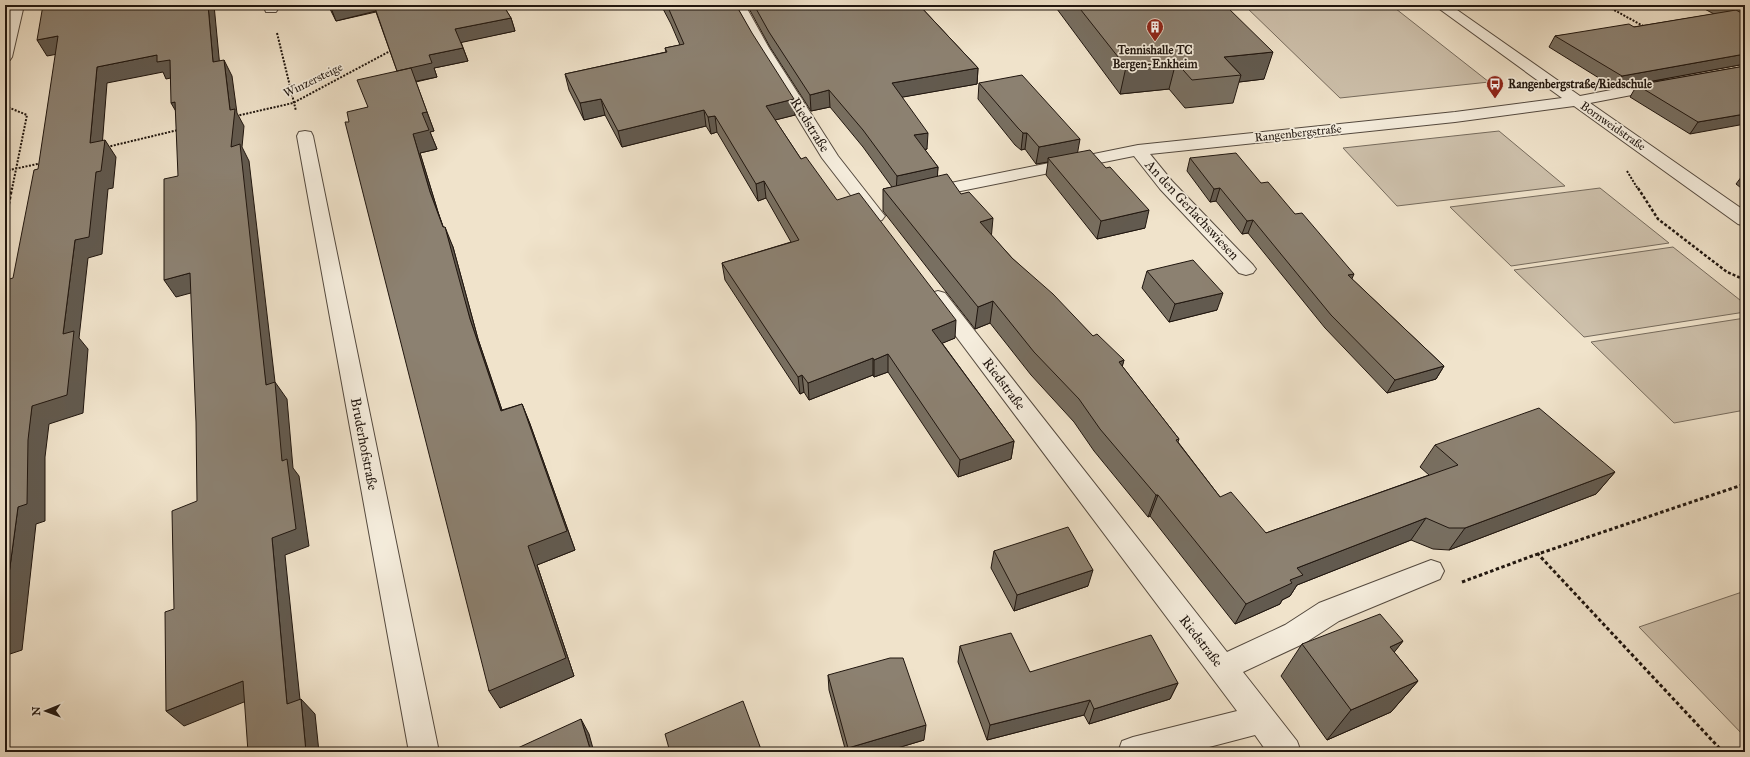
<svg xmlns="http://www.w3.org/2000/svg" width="1750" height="757" viewBox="0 0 1750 757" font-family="'IM FELL Great Primer',serif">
  <rect width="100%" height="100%" fill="#f0e3cb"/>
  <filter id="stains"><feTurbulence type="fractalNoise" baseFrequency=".005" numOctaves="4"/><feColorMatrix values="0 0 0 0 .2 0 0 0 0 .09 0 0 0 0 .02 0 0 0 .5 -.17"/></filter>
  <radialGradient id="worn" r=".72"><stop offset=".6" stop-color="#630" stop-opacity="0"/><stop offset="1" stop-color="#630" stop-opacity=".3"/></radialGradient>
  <path fill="#cdc0ab" stroke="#766b5d" d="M1244,5h147l98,77 -149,16z
    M1499,131l66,55 -168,20 -54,-58z
    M1600,188l69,55 -158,23 -61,-59z
    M1673,247l72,57v8l-161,25 -70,-67z
    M1745,318v92l-71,13 -83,-81z
    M1745,591v146l-106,-110z"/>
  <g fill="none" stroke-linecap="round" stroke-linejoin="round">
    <g stroke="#54493e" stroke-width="2">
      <path id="minor" d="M10,5h14l-12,52 -2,3 -5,1v-35z
        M263,5h14l1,4 -2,3h-10z
        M731,5h14l24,43 69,108 47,60 -3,4 -6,2 -6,-2 -48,-62 -67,-110z
        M1434,5h16l130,91 83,-16 5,2 3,3 -3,3 -78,15 155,108v15l-7,-2 -164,-118 -119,16 -305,32 22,27 81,84 3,4 -3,4 -7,2 -7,-2 -79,-84 -26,-33 -208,42 -6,-1 -3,-4 3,-4 6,-1 212,-43 317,-33 107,-14z
        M305,131l6,1 2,4 126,616h-30l-112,-616 2,-4z
        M938,291l7,2 282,359 58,-27 34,-22 112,-43 9,3 4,8 -4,8 -101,42 -34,22 -62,29 54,69 4,11h-34l-12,-17 -65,17h-72l4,-11 11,-4 104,-26 -306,-408 -3,-5 3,-5z"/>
    </g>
    <path stroke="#20160f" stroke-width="2" stroke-dasharray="2 1.5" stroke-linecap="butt" d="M1605,5l40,22
      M277,33l19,78
      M5,106l22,9 -15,74
      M236,116l57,-13 99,-53
      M107,147l71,-17
      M5,171l37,-8
      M1627,171l11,18"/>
    <path stroke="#20160f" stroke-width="2.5" stroke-dasharray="3 2" stroke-linecap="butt" d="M1638,188l20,31 69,53 18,8
      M5,224l7,-36"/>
    <path stroke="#20160f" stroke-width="3" stroke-dasharray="3.5 2.5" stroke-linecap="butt" d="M1537,553l186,199
      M1462,582l70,-26 213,-72"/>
    <use href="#minor" fill="#f5eddd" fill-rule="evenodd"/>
  </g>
  <path fill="#786f61" stroke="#20160f" d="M328,5h175l8,13 4,13 -54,11 7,19 -34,7 3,9 -21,5 18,49 -4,1 7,17 -17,4 18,59 5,15 10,20 25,92 24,71 20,-6 8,20 45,126 -38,15 37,111 -74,32 -151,-586 19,-15 29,-36 -21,-59 -40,9z
    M661,5h75l59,110 -20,5 26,39 154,179 -13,5 72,98 -3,18 -53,18 -70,-105 -14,5 -1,-2 -64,25 -5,-8 -4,2 -75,-114 -3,-17 69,-21 -25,-44 -8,3 -41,-69 -6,2 -5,-8 -84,21 -17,-32 -21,5 -15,-30 -4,-16 101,-22 -1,-4 15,-3 -9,-21z
    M747,5h172l59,63 -1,16 -75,13 25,52 -2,1 13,17 -1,9 75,82 81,78 31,24 -2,6 57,73 -1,3 42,55 46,36 163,-58 -9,-8 15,-22 180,27 -19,22 -147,56 -16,-1 -22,-9 -114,45 -7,11 -8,4 -2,4 -45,20 -85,-108 -2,1 -54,-66 -20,-29 -43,-47 -41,-52 -15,6 -92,-118v-22l9,-2 -29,-40 -33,-40 -19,4 -41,-64z
    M1054,5h171l39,74 -25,3 -6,21 -48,5 -16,-19 -49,5z
    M1697,5h48v59l-130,24 -66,-41 6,-11 79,-9 80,-13z
    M1745,66l-55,68 -60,-37 7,-12z
    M979,83l98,70 68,75 -48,11 -51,-64 2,-13 -12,2 -11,-15 -4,1 -6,-5 -37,-46z
    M1190,158l71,25 34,31 57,65 92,87 -8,13 -49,14 -62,-65 -77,-95 -6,1 -26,-33 -6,1 -23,-31z
    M1745,172v19l-9,-7z
    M1147,271l70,39 -48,12 -27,-34z
    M994,551l94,35 -74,25 -23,-43z
    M1403,641l-9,11 24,29 -27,31 -64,28 -46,-64 21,-32z
    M960,646l70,26 148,11 -8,16 -81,25 -5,-9 -97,25 -29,-78z
    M828,675l96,65 -40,12h-38l-17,-62z"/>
  <path fill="#625a4f" stroke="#20160f" d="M208,5h6l7,73 -8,-16z
    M343,5h31l2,6 -40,10 -5,-13z
    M511,18l4,13 -56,12 -4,-14z
    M58,36l11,16 -22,4 -10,-16z
    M463,48l5,13 -34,7 3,9 -35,7 -5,-13 32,-16z
    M1273,52l-9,27 -25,3 2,-7 -17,-18z
    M1745,54v10l-130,24 7,-12z
    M157,55l13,5 10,16 -14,3 -3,-7 -56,11 -6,77 -11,-17 7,-76z
    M224,60l8,16 5,37 7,13 -2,21 7,14 26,221 12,17 6,69 6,8 10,70 -24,9 17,164 -15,-15 -15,-166 10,-77 -16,-76 -35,-238 -1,-37z
    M1176,62l-7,27 -49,5 6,-27z
    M978,68l-1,16 -85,15v-16z
    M829,90l1,17 -19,4 -1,-16z
    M601,99l4,16 -21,5 -4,-17z
    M794,99l1,16 -28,7 -1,-16z
    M175,102l6,18 -10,-17z
    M704,110l2,16 -84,21 -4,-16z
    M427,112l7,19 -4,1 7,17 -17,4 18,59 11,31 -4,-16 8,20 25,92 31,92 -8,-20 -31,-92 -27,-92 -13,-35 -17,-58 9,-21z
    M1745,114v10l-55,10 8,-12z
    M715,116l2,16 -6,2 -3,-17z
    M928,133l-1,16 -13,3v-17z
    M1023,133h4l-2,16 -4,1z
    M1080,139l-3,17 -29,2v4l-12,2 3,-17z
    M105,140l11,17 -3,31 -5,1 -6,65 -14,4 -9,80 9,11 -5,64 -34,11 -4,33v64l-9,3 -14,126 -15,5 -2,20v-71l13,-97 14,-101 31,-72 12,-94 21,-68z
    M938,167l-1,17 -41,9 1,-17z
    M764,181l2,17 -8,3 -2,-17z
    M1220,188l-4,13 -6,1 4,-13z
    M1149,210l-4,18 -48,11 4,-18z
    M993,218l-2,22 -11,-18z
    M1253,220l-5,13 -6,1 5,-13z
    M190,273l12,17 -26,7 -12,-17z
    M1354,274l-6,14v-13z
    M1223,293l-6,17 -48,12 6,-18z
    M993,301l-3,22 -15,6 3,-22z
    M956,320l-1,18 -24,10 1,-18z
    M888,354v18l-14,5v-17z
    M873,358v17l-64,25 -1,-17z
    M1124,360l-6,23 1,-21z
    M1444,366l-8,13 -49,14 8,-13z
    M802,375l2,17 -4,2 -2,-17z
    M522,404l8,20 45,126 -38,15 37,111 -74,32 -11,-17z
    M1014,441l-3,18 -53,18 2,-17z
    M1615,472l-19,22 -147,56 16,-22z
    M1156,495h2l-8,21 -2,1z
    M1426,518l-15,22 -114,45 -7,11 -8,4 -2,4 -45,20 11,-20 51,-36z
    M1093,570l-5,16 -74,25 3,-16z
    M1403,641l-25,32 12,-26z
    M243,681l16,15 -75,30 -18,-15z
    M1418,681l-27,31 -64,28 24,-30z
    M1178,683l-8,16 -81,25 5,-15z
    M301,699l14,15 4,38h-13z
    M1090,700l-6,15 -97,25 3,-15z
    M581,719l8,15 5,18h-3z
    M926,725l-2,15 -40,12h-36v-4z"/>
  <path fill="#8c8171" stroke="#20160f" d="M43,5h165l5,57 11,-2 6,50 5,-1 -4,38 9,-3 26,241 9,-3 7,79 5,-2 9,70 -24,9 15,166 14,-5 5,53h-58l-5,-71 -77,30 -1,-99 9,-3 -2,-98 25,-10 -1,-79 -6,-149 -26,7v-101l14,-3 -3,-74 -4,1 -1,-43 -13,2v-7l-60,12 -7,76 15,-3 -4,31 -5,1 -7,65 -14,3 -12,94 11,-3 -7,64 -35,11 -4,34 -1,64 -9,3 -13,97v-321l1,-3 7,-2 21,-108 4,-1 20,-133 -21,4z
    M329,5h14l-12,3z
    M374,5h129l8,13 -56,11 8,19 -34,7 3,8 -35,8z
    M667,5h69l16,28 42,66 -28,7 35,53 5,-2 31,43 22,-7 97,127 -24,10 82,111 -54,19 -72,-106 -14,6 -1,-2 -65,25 -6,-8 -4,2 -76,-114 77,-23 -35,-59 -8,3 -41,-68 -7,1 -4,-7 -86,21 -17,-32 -21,4 -15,-29 102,-22 -2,-4 19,-4z
    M754,5h165l59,63 -86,15 36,50 -14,2 24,32 -41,9 -34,-46 -34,-40 -19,5 -41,-63z
    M1077,5h148l48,47 -49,5 17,18 -49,5 -16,-18 -50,5z
    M1737,5h8v4z
    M1736,10l9,5v39l-123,22 -67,-40 74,-12 5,3z
    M1745,66v48l-47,8 -61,-37z
    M411,68l16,44 -5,1 7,17 -16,4 17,58 13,35h2l25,92 31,92 21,-7 45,127 -39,15 38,112 -77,33 -144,-569h4l-2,-10 21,-5 -11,-27z
    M1022,75l58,64 -41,8 -12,-14h-4l-5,-5 -39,-45z
    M1090,150l16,18 4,-1 39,43 -48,11 -53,-63z
    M1236,153l25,30 7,-1 27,32 7,-1 52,61 -6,1 96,91 -49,14 -64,-65 -78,-95 -6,1 -27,-33 -6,1 -24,-31z
    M947,174l14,20 8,-2 24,26 -13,4 32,36 41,36 40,42 4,-2 27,26 -5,2 60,77 -3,1 44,57 11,-5 35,41 192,-68 -23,-20 104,-37 76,64 -150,56h-16l-23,-10 -129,50 6,7 -13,5 2,3 -46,21 -88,-109h-2l-56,-66 -21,-30 -45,-47 -41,-51 -15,6 -95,-118z
    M1193,260l30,33 -48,11 -28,-33z
    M1068,527l25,43 -76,25 -23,-44z
    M1380,614l23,27 -13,6 28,34 -67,29 -49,-66z
    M1011,633l19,39 121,-37 27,48 -84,26 -4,-9 -100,25 -30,-79z
    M890,658h13l23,67 -78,23 -20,-73z
    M743,701l19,51h-92l-5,-18z
    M581,719l10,33h-82z"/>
  <defs>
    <g id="building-pin" transform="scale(0.9)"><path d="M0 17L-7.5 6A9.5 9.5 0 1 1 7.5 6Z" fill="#8f2418" stroke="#f5eddd"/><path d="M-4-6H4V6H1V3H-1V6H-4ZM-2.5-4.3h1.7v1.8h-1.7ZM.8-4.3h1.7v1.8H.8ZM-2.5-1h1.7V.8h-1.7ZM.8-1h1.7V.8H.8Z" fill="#fff"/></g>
    <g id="bus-pin" transform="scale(0.9)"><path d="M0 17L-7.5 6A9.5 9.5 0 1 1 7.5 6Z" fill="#8f2418" stroke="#f5eddd"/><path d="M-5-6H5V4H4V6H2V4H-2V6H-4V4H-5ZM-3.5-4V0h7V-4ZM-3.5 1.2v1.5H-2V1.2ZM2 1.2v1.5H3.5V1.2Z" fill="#fff"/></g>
  </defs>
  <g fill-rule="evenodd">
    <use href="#building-pin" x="1155" y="27"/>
    <use href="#bus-pin" x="1495" y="84"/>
  </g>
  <g text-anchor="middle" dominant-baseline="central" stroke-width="3.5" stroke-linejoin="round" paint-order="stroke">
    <g font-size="12" font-weight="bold" fill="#20160f" stroke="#f5eddd">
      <text x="1155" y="50">Tennishalle TC<tspan x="1155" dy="14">Bergen-Enkheim</tspan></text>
      <text x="1508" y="84" text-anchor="start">Rangenbergstraße/Riedschule</text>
    </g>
    <g font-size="12" fill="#20160f" stroke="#f5eddd">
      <text transform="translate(313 80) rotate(-26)">Winzersteige</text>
      <text transform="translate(1613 126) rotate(35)">Bornweidstraße</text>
      <text transform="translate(1298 133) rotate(-6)">Rangenbergstraße</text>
    </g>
    <g font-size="14" fill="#20160f" stroke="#f5eddd">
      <text transform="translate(810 125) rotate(58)">Riedstraße</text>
      <text transform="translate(1192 210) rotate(47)">An den Gerlachswiesen</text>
      <text transform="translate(1004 384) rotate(53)">Riedstraße</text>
      <text transform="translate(364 444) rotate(79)">Bruderhofstraße</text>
      <text transform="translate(1201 641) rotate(52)">Riedstraße</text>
    </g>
  </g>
  <rect width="1750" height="757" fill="none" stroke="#f0e3cb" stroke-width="20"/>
  <rect x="6" y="6" width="1738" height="745" fill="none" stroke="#20160f" stroke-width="2"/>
  <rect x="10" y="10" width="1730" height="737" fill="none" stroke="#20160f"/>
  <g transform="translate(46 711) rotate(269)" stroke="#f5eddd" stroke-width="3" paint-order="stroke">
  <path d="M0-3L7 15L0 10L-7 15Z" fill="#20160f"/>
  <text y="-6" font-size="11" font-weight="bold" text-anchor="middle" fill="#20160f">N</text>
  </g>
  <rect width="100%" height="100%" filter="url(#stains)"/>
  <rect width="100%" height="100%" fill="url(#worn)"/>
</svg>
